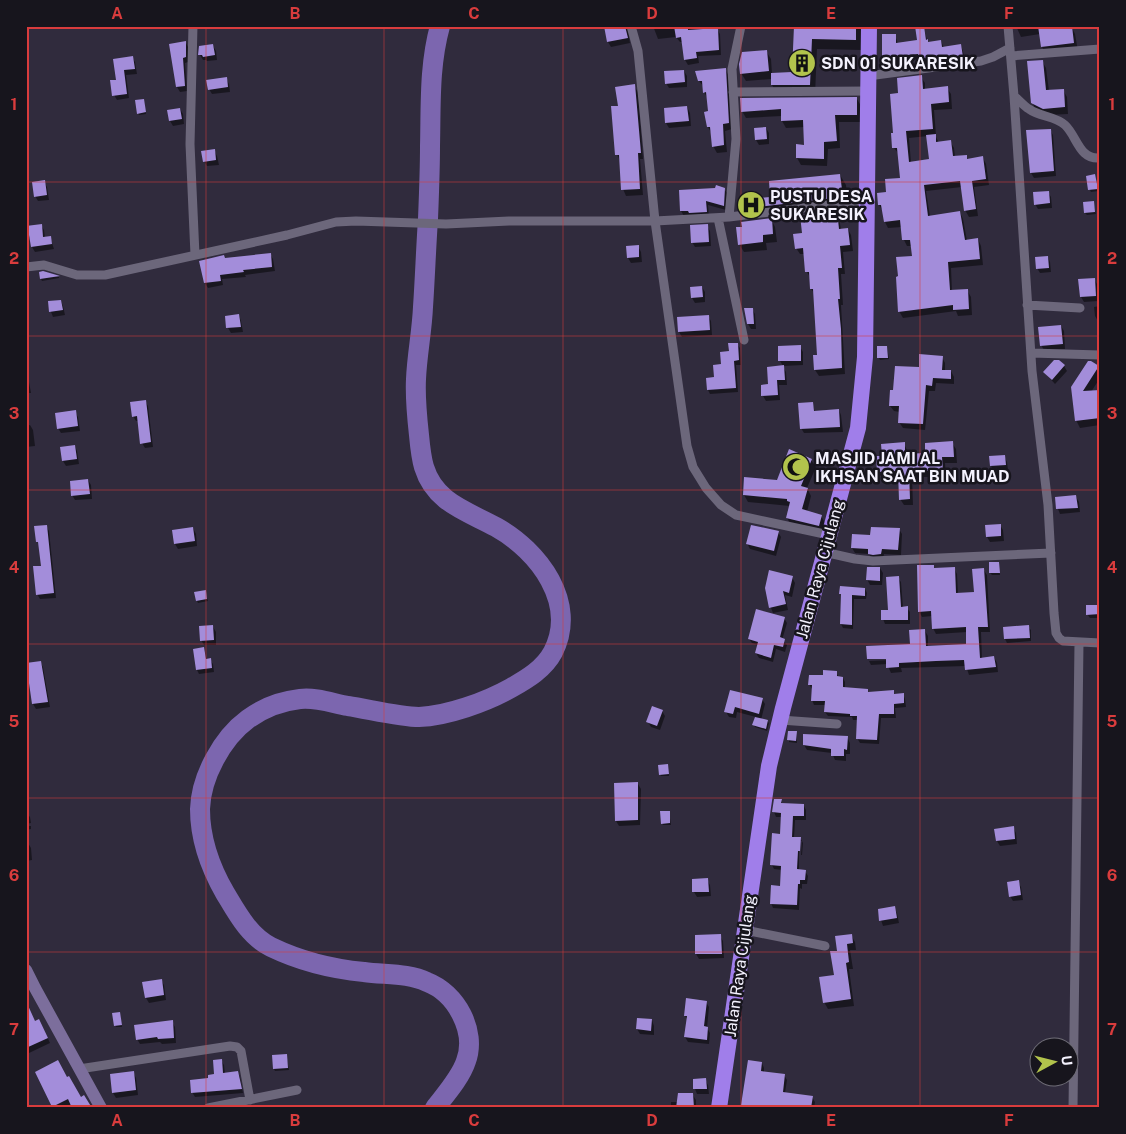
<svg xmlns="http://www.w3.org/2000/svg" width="1126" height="1134" viewBox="0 0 1126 1134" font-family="'Public Sans',sans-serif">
  <rect width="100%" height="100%" fill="#302b3d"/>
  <path fill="#0007" fill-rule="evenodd" d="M605,26h22l3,17 -19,4 -3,-5z
    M653,26h49v4l15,-1 3,5 1,21 -23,1 1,7 -11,2 -3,-5 -2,-18h-3l-4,-5 -18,2z
    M795,26h64l3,5v19l-45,-1 -2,46 -37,1 -6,-11v-6l-26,2 -5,-8 25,-22 5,8 1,15h21z
    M923,26l5,17 13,-2 3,7 17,-2 2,5 2,11 -15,2 -28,-1 -2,-4 -22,2v2h-12l-3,-5v-23h12l3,9 20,-2z
    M1016,26h55l4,8 3,17 -31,4 -5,-8 -2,-13 -19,3z
    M186,43l2,4v15l-3,1 2,28 -7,1 -3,-5z
    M213,46l3,5 1,9 -10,1 -1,-1h-3l-3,-5v-8z
    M132,57l3,5 2,12 -11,1 3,23 -12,2 -3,-5 4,-14 -3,-21z
    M1042,61l4,7 3,23 14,-1 4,7 1,17 -20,1 -12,-5 -4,-8z
    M725,69l4,7 3,53 -7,2 2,21 -10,1 -4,-7 -1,-12 -4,-7 -3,-14 5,-1 -2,-13 -4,-7v-5l-5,-6z
    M684,71l3,5v11l-18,1 -3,-5z
    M921,77l4,6v7l22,-2 4,6 1,15 -18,1 2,25h-1l4,8 11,-2 4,7 1,9 11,-1 2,4 15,-2 3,6 3,21 -15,2 4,29 -9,1 -4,-7 -3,-23 -36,4 4,26 30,-5 3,7 4,22 11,-2 3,7 2,19 -32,3 1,24 15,-2 4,7 1,18 -14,1 -2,-5 -53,7 -4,-7 14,-54 -1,-11h-5l-3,-6 -2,-13 -14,1 -3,-6 -2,-11 -4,-6 23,-26 -3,-25 -5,-6 6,-54zM928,136l3,24 -20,3 -2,-25z
    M226,78l3,6 1,8 -18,2 -3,-5z
    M634,86l4,6 5,67h-3l3,36 -17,1 -3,-7 -3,-28 -3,-7 2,-47z
    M857,99l4,7v16h-22l1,26 -12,1 -1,17 -26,-1 -4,-7 9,-12 -1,-19 -19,1 -4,-7v-5l-36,2 -4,-7z
    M144,102l2,12 -7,1 -1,-2z
    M687,107l3,6 1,13 -22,2 -3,-5z
    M180,109l3,5 1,10 -11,2 -3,-5z
    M766,128l3,5v11l-10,1 -3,-5z
    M1050,130l3,5 3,41 -22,2 -3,-5z
    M214,150l3,6 2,9 -12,1 -3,-5z
    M840,175l6,10 2,22 -101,12 -6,-10 -1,-7 32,-4z
    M1095,176l3,15 -7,1 -1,-2z
    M44,182l3,5 2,13 -11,1 -3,-5z
    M724,189l4,5 -2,16 -18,-5 1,12 -25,-1 -3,-5z
    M1048,192l3,5 1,11 -14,1 -3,-5z
    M1093,202l3,12 -9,1 -2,-2z
    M836,211l3,7 2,12 7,-1 3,6 2,16 -10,1 2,22h-4l2,31h-2l4,69 -26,2 -4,-6 4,-14 -4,-62 -4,-5v-10l-4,-7 -2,-18h-5l-4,-6 8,-14z
    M771,219l4,8 2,15 -11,1 1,7 -23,2 -5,-8z
    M41,225l3,5 1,8 5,-1 4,12 -19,3 -3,-5 -1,-7 -4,-5z
    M707,226l3,5 1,15 -16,1 -3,-5z
    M638,246l3,6 1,10 -11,1 -3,-5z
    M270,254l3,5 2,12 -30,4 1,2 -24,2 1,6 -15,3 -3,-5 20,-24z
    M1048,257l2,5 1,10 -11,1 -3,-5z
    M43,273l16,4v1l-17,3 -1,-2z
    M1094,279l3,5 1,17 -14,1 -3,-5 -2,-17z
    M702,287l3,5v10l-10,1 -3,-5z
    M61,301l2,5 2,9 -12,2 -2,-5 -2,-10z
    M1100,306v15h-2l-3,-5 -1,-9z
    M752,309l3,5 1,15h-5l-3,-5z
    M239,315l2,6 2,11 -12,1 -3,-5z
    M708,316l3,5 1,14 -30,2 -3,-5z
    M1061,326l3,5 1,18 -21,1 -3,-5z
    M737,344l3,4 1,17h-5l2,27 -28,2 -2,-4 -1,-11h8z
    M800,347l3,5v13l-20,1 -3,-5z
    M887,347l2,12 -9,1 -1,-2z
    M942,357l3,6v8h6l3,6v7l-18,-1 -1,8h-6l-4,39 -22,-2 -4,-6 1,-10 -6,-1 -4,-5 30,-37z
    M1064,366l3,5 -12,13 -11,-12z
    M783,367l3,5 1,13h-8l1,15 -14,1 -3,-5z
    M1098,367l2,3v8l-9,14 9,-1v34l-20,3 -4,-8 -3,-33z
    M27,378l2,4 2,11h-5z
    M145,401l3,5 5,41 -8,1 -3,-5 -3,-22h-3l-3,-5z
    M812,403l3,9 24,-2 2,5 2,17 -39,1 -3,-5z
    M75,412l3,5 2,14 -19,2 -3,-5z
    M30,425l3,5 2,16 -9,1v-21z
    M952,443l4,6 1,14h-12l1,14h-34l1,28h-9l-4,-6 -1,-22 -17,1 -4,-6 5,-15 21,-13 3,6 1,6 18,-1z
    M75,446l2,5 2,13 -13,2 -3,-5z
    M1004,456l3,6 1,8 -14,1 -3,-5z
    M811,460l5,7 -9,21 4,8 -4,16 14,4 4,7 -3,10 -31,-8 -4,-7 3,-12 -42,-4 -4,-7 33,-14z
    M88,480l3,5 1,14 -17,1 -3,-5z
    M1076,497l3,5 1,10 -20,2 -2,-5 -1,-11z
    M1000,525l3,5 1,11 -14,1 -3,-5z
    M46,526l3,5 7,67 -16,1 -3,-5 5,-27 -2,-21 -3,-5z
    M193,528l3,6 1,12 -19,3 -3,-5z
    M899,529l3,5 -1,21 -17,-1 -1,5h-11l-3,-5 -14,-1 -3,-5 19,-12z
    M778,532l3,5 -5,19 -26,-7 -3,-6z
    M998,563l2,12h-8l-2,-2z
    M933,566l2,3 19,-1 3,6 1,20 17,-1 8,-24 4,6 3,57h-9l1,27 12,-2 3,6 1,9 -29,3 -3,-9 -65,2 1,4 -11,1 -4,-9 -16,1 -2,-4 23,-1v-3l-23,1v3l-2,-14 45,-2 13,-14 3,5v11l40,-2 -1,-13 -31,2 -3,-6 -1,-12 -10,1 -3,-6z
    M880,568l3,5 -1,12h-12l-3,-6z
    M792,577l3,6 -3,14 -7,-2 3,15 -15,3 -2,-5 -5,-20z
    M898,578l3,4 2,26h4l3,4v12h-25l-2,-5 6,-8z
    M865,589l2,4 -1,6h-12l-1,30 -10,-1 -2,-4 2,-27 -2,-3z
    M205,591l3,10 -10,2 -1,-2z
    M1100,606v12h-10l-3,-4z
    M784,618l3,5 -5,17 5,5 -2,7 -9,-3 -3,13 -14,-4 -3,-5 2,-8 -6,-2 -3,-4z
    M213,627l3,5v13h-12l-3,-5z
    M1028,627l3,3v11l-24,2 -2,-4z
    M204,648l3,12h3l3,4 1,8 -15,2 -2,-4z
    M40,662l3,5 7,40 -14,2 -3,-5 -3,-23h-2l-2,-3v-13z
    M836,672l3,6h4l2,4v7l22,1 2,3 24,-2 2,4 8,-1 2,5 1,8 -11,1 1,10h-15l-2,26 -19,-1 -3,-5 1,-18h-5l-1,-3 -24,-1 -3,-4 1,-7h-12l-2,-5v-11l-3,-5z
    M731,691l31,8 3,5 -4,16 6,1 2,2 -2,8 -12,-4 -1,-2 2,-8 -19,-5 -1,6 -7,-1 -3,-5z
    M662,711l3,5 -5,14 -9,-3 -3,-5z
    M789,732h7l1,11 -8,-1z
    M847,737l3,6v11h-4v7l-11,-1 -3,-7 -25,-3 -3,-5z
    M668,766l1,10h-8l-1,-2z
    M638,784l3,5 -1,36 -21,1 -3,-5z
    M775,800l6,1 2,4 21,1 2,4v10h-11l-1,18h6l2,3h-3v30h6l3,5 -1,8h-5v5l-2,-1 -1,22 -26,-2 -2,-5 10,-16 1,-17 -8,-1 -2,-4 9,-30 1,-18h-6l-2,-5z
    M26,812l4,5 1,6 -5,1z
    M669,812l2,13h-8l-1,-2z
    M26,826h5v3l-5,1z
    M1013,827l3,6 1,11 -17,2 -3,-5 -2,-11z
    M802,841l1,2 -1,12h-1z
    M26,843h2l3,5 1,12 -6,1z
    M707,880l3,5 1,11 -14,1 -3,-5z
    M1018,882l3,5 2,13 -10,1 -3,-5z
    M894,908l3,5 2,10 -16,3 -2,-6z
    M851,935l4,7 1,8h-6l3,19h-4l5,37 -26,3 -4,-7 11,-26 3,-24z
    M696,936h24l3,5 1,17 -25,1 -3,-5z
    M161,980l3,5 2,15 -17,3 -3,-5z
    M706,1002l3,5 -2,21 3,5 -1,11 -21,-2 -3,-5 2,-18 -2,-3z
    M26,1007l9,15 7,4 8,17 -21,10 -3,-5z
    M120,1014l2,13h-6l-1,-2z
    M652,1020l2,6v9l-14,-1 -3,-5z
    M172,1022l3,5 1,16 -14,1 -2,-2 -20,2 -3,-5z
    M286,1055l3,15 -14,1 -1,-2z
    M221,1060l3,5 1,9 13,-1 2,4 3,16 -48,4 -3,-5 24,-17z
    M762,1063l2,5v5l20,2 3,5 -2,13 27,4 3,5 -1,6h-70l-2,-3z
    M36,1072l30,7 14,19 -15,10h-11z
    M133,1072l3,6 2,17 -22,3 -3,-5z
    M694,1080h11l3,5 1,9h-12l-2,-5z
    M692,1094l4,6v8h-25v-6h7z"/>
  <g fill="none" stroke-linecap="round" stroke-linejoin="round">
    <path stroke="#7c66af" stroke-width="20" d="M435,1108c10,-13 26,-31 31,-47 11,-30 -10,-68 -39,-79 -19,-9 -42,-7 -63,-10 -32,-3 -64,-11 -93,-25 -22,-11 -34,-34 -46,-54 -15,-26 -25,-54 -25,-84 1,-32 22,-71 48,-90 15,-11 34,-18 52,-20 15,-2 32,4 48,7 20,3 52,11 71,11 28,-1 67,-15 92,-29 16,-9 33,-19 42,-36 25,-49 -14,-101 -57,-125 -29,-16 -61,-24 -72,-60 -3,-10 -4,-21 -5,-32 -2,-18 -4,-37 -3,-56 1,-24 6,-48 7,-72 2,-29 3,-59 5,-88 1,-25 2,-49 2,-73 1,-41 -1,-80 10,-120"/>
  </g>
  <path fill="#a38dda" d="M604,26h21l3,12 -21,4z
    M674,26h14v4l30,-2 1,22 -23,2 1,6 -13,2 -3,-23 -5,1z
    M794,26h62v14l-44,-1 -2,46h-39v-12l21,-1z
    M915,26h9l2,14 2,-1v3l13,-2 1,7 19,-3 2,13 -16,2 -29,-1v-4l-22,2v2h-14v-24h14v9l21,-3z
    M1038,26h34l2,17 -33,4z
    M186,41v16l-3,1 2,28 -9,1 -7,-43z
    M213,44l2,11 -12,2 -1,-2h-4l1,-9z
    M767,50l2,21 -29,3 -1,-10 3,-12z
    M133,56l2,13 -11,1 3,24 -15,2 -2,-16h6l-3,-21z
    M1043,60l3,30 18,-1 1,18 -22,2 -12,-6 -4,-42z
    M726,68l3,55 -6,1 1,21 -12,2 -2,-20h-3l-3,-15 4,-1 -2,-19 -3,1 -1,-12h-4l-3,-10z
    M684,70l1,12 -20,2 -1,-13z
    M922,75l1,14 25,-3 1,16 -18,2 2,25 -27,2 3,31 20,-3 -3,-24 10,-1v8l15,-2 2,16 14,-1v4l16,-3 3,23 -14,2 4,28 -12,2 -4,-30 -36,4 4,31 32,-5 5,29 13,-2 2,21 -32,3 2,28 18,-1 1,20 -16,1v-5l-55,7 -2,-35 2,-1 -2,-19 16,-1 -2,-16h-8l-2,-20 -16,2 -3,-17h-3l-1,-12 9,-1 -1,-13 15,-1 -3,-30h-5l-1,-15h2l-3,-39 8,-1 -1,-15z
    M227,77l1,10 -20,3 -2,-10z
    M635,84l6,69h-3l2,36 -19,1 -2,-35h-4l-4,-49h7l-3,-19z
    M857,97v18h-22l2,26 -13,1v17l-28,-1v-14l8,1 -1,-25 -22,1v-12l-40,3 -1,-14z
    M144,99l2,13 -9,2 -2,-14z
    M687,106l2,15 -24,2 -1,-15z
    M180,108l2,11 -13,2 -2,-11z
    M766,127l1,12 -12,1 -1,-12z
    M1051,129l3,42 -24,2 -4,-43z
    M215,149l1,11 -13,2 -2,-11z
    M840,174l3,23 -103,12 -1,-9 31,-3 -1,-16z
    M1095,174l3,15 -10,1 -2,-14z
    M45,180l2,15 -13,2 -2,-15z
    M716,185l9,3 -1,18 -18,-5 1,11 -18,1 -1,-2h-8l-1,-21 36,-2z
    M1049,191l1,12 -16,2 -1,-13z
    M1094,201l1,11 -11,1 -1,-11z
    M837,210l2,19 9,-1 2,17 -10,1 2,22h-4l2,31h-2l3,30 1,39 -28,2 -1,-15h4l-4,-66h-3l-1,-17h-4l-2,-24 -8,1 -2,-15 9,-1 -2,-18z
    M772,218l1,16 -10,1v7l-25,3 -2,-18h6l-1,-5z
    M42,224l1,13 8,-1 1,8 -21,3 -2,-12h-3v-9z
    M708,224l1,18 -18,1 -1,-18z
    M639,245v12l-12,1 -1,-12z
    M271,253l1,14 -29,3 1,2 -24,3 1,6 -17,2 -5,-22 25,-6 1,3z
    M1048,256l1,12 -13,1 -1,-12z
    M43,271l17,5 -20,3 -1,-7z
    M1095,278l1,18 -16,1 -2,-18z
    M702,286l1,11 -12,1 -1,-11z
    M61,300l2,10 -14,2 -1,-11z
    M744,308h9l1,16h-7z
    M239,314l2,13 -15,1 -1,-12z
    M709,315l1,15 -32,2 -1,-15z
    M1061,325l2,19 -23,2 -2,-19z
    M728,343h10l1,17 -5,1 2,27 -29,2 -1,-12 8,-1 -1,-12 8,-1 -1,-12 9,-1z
    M801,345v16h-23v-15z
    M877,346h10l1,12h-11z
    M919,354l24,2 -1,14h9v9l-18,-1 -1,8 -6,-1 -3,39 -25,-1 1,-17h-10l1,-16h3l2,-24 24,1z
    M1054,360h5l6,5 -13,15 -9,-8z
    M1088,361h3l8,5 -16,25 17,-1v28l-25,3 -4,-34z
    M784,365l1,15h-8l1,15 -17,1v-11l7,-1 -1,-17z
    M146,400l5,42 -11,2 -3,-28 -5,1 -2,-15z
    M813,402l1,9 25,-2 1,18 -40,2 -2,-26z
    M76,410l2,16 -21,3 -2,-16z
    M953,441l1,16h-12l1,14h-34l1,28 -11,1 -1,-29 -21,1 -1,-16h6l-1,-12 24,-2v12l20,-1v-10z
    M75,445l2,14 -15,2 -2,-14z
    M789,449l23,10 -11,27 7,2 -6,21 20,6 -3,11 -33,-8 4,-16 -3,-1v-2l-44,-4 1,-18 33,3z
    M1005,455l1,10 -16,1 -1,-10z
    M88,479l2,15 -19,2 -1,-15z
    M1076,495l2,13 -22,1 -1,-12z
    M1001,524v12l-15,1 -1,-12z
    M47,525l7,68 -18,2 -3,-29h8l-3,-24h-2l-2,-16z
    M751,525l28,6 -5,20 -28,-7z
    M193,527l2,14 -21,3 -2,-14z
    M871,527l29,1 -2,22 -16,-1 -1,5 -8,1 -5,-1v-5l-17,-1 1,-14 18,1z
    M989,562h10l1,11h-11z
    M917,565h17v3l21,-1 1,26 18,-1 -2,-23 12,-1 4,59h-10l2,31 14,-2 2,11 -31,3 -1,-10 -28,1 -37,2v4l-13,1v-9h-19l-1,-13 44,-2 -1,-14 16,-1 1,17 40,-2v-17l-34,2 -1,-18 -13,1z
    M867,567h13v14l-14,-1z
    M769,570l24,6 -4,17 -6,-2 3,13 -17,4 -4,-20z
    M899,576l2,31 7,-1v14h-27v-10h7l-2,-33z
    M840,586l25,2v8l-13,-1v30l-12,-1 1,-30h-2z
    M206,590l1,9 -11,2 -2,-9z
    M1086,605h14v9l-14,1z
    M756,609l29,8 -5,20 5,2 -2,8 -9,-2 -3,13 -16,-5 3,-11 -10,-3z
    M213,625l1,15 -14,1 -1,-15z
    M1029,625l1,13 -26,1 -1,-12z
    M204,647l2,12 5,-1 1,10 -16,2 -3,-21z
    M41,661l7,41 -16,2 -4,-28h-2v-13z
    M823,670l14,1v5l6,1v10l25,2v3l26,-2v4l10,-1v10l-10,1v10h-15l-2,26 -21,-1 1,-23h-7v-2l-26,-2 1,-11h-14l1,-16h-4l1,-10h14z
    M730,690l33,8 -4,16 -24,-7 -2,7 -9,-2z
    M652,706l11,4 -6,16 -11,-4z
    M755,717l13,3 -2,9 -14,-4z
    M788,731h9l-1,10 -9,-1z
    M803,734l45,2 -1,14 -3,-1v7h-13v-7l-28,-4z
    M668,764l1,10 -10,1 -1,-10z
    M638,782v38l-23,1 -1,-38z
    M774,799h8l-1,4 23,1v12h-11l-1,21h9l-1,14h-2l-1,18 9,1 -1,10h-5v4h-2l-1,21 -27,-1 1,-19 9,1 1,-20 -11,-1 2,-32 8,1 1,-21 -9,-1z
    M660,811h10v12l-9,1z
    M1014,826l1,13 -19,2 -2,-12z
    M708,878l1,14h-17v-13z
    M1019,880l2,15 -12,2 -2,-15z
    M895,906l2,12 -18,3 -1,-12z
    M721,934l1,20h-27v-19z
    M852,934l1,9 -6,1 2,18 -3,1 5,36 -28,4 -4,-26 15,-2 -4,-24h7l-2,-15z
    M162,979l2,16 -19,3 -3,-16z
    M686,998l21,3 -3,25 4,1 -1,13 -23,-3 3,-21h-3z
    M26,1001l9,20 4,-2 9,19 -22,10z
    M120,1012l2,13 -8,1 -2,-13z
    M637,1018l15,1 -1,12 -15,-2z
    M173,1020l1,18 -16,1 -1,-2 -21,3 -2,-15z
    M287,1054l1,14 -15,1 -1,-14z
    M222,1059l1,14 15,-2 4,18 -51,4 -1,-13 18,-2v-3l6,-1 -1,-14z
    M58,1060l9,17 2,-1 12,21 3,-2 8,13h-20l-4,-9 -16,8 -17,-35z
    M748,1060l14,2 -1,9 24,3 -2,18 30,4 -2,12h-48l-22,-3z
    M134,1071l2,19 -24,3 -2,-19z
    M706,1078l1,11h-14v-10z
    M678,1093h15l1,15h-18z"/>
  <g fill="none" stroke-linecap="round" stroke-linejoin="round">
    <path stroke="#6c677b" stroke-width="9" d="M193,26l-3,118 5,111
      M631,26l7,25 17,170 74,-4 139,-17
      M1008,26l6,70 18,275 16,134 6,108 2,20 3,5 4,3 37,2
      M1011,56l89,-7
      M868,76l113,-15 12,-4 17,-9
      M733,92l135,-1
      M1014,96c5,4 10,10 15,13 11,8 26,7 36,16 12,11 14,35 35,33
      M729,217l7,-78 -4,-70 9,-43
      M718,218l26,122
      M26,267l18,-2 33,10h28l182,-40 49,-13 20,-1 90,3 63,-3h146l32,225 6,21 13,21 15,17 15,10 93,20
      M1027,305l53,3
      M1031,353l69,2
      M824,552l31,7 18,2 178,-8
      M780,720l57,4
      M745,930l80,16
      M79,1069l151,-23 7,1 4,4 9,49
      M208,1108l89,-18
      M1073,1108l6,-465"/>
    <path stroke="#7c6e9c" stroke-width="12" d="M26,970l9,18 66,120"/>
    <path stroke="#a07eea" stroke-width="16" d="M719,1108l50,-342 14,-58 75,-280 7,-71 4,-331"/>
  </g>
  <path fill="none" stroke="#d93c3d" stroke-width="1" stroke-opacity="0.55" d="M206,26v1082M384,26v1082M563,26v1082M741,26v1082M920,26v1082M26,182h1074M26,336h1074M26,490h1074M26,644h1074M26,798h1074M26,952h1074"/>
  <defs>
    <g id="building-disc" transform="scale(1.4375)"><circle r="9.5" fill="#b2c34c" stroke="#17151d"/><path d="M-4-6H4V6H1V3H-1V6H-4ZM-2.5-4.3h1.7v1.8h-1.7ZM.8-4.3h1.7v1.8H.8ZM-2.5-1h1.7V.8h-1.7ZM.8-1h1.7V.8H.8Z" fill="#111"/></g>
    <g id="hospital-disc" transform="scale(1.4375)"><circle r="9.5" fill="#b2c34c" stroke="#17151d"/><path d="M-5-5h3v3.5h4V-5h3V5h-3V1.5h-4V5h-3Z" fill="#111"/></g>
    <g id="mosque-disc" transform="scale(1.4375)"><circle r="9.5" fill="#b2c34c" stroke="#17151d"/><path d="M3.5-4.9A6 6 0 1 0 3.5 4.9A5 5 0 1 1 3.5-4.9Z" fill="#111"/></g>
  </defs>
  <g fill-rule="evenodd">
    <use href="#building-disc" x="802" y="63"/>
    <use href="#hospital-disc" x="751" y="205"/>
    <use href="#mosque-disc" x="796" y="467"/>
  </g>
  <g text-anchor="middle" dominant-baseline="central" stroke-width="5" stroke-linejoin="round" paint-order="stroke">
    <g font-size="16" font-weight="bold" fill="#f4f2fe" stroke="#17151d" text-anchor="start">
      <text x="821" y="63">SDN 01 SUKARESIK</text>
      <text x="770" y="196">PUSTU DESA<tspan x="770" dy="18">SUKARESIK</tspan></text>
      <text x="815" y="458">MASJID JAMI AL<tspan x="815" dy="18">IKHSAN SAAT BIN MUAD</tspan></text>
    </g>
    <g font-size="16" fill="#f4f2fe" stroke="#17151d">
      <text transform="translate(820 569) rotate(-75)">Jalan Raya Cijulang</text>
      <text transform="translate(740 966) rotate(-82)">Jalan Raya Cijulang</text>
    </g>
  </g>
  <rect width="1126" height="1134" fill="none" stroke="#17151d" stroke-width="55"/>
  <g transform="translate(1054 1062) rotate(83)"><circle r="24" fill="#17151d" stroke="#6f6d77"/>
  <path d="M0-4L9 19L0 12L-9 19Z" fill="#b2c34c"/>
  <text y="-8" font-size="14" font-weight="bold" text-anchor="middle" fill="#f4f2fe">U</text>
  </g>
  <rect x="28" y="28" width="1070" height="1078" fill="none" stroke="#d93c3d" stroke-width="2"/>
  <g font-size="16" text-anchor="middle" font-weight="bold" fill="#d93c3d">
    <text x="117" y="19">A</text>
    <text x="295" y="19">B</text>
    <text x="474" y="19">C</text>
    <text x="652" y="19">D</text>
    <text x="831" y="19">E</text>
    <text x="1009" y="19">F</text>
    <text x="14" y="110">1</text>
    <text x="1112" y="110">1</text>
    <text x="14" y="264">2</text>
    <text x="1112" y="264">2</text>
    <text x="14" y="419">3</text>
    <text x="1112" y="419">3</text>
    <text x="14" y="573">4</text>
    <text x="1112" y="573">4</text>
    <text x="14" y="727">5</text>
    <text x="1112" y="727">5</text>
    <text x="14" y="881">6</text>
    <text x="1112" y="881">6</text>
    <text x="14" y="1035">7</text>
    <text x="1112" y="1035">7</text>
    <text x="117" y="1126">A</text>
    <text x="295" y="1126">B</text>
    <text x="474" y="1126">C</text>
    <text x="652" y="1126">D</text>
    <text x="831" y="1126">E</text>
    <text x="1009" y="1126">F</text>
  </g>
</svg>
